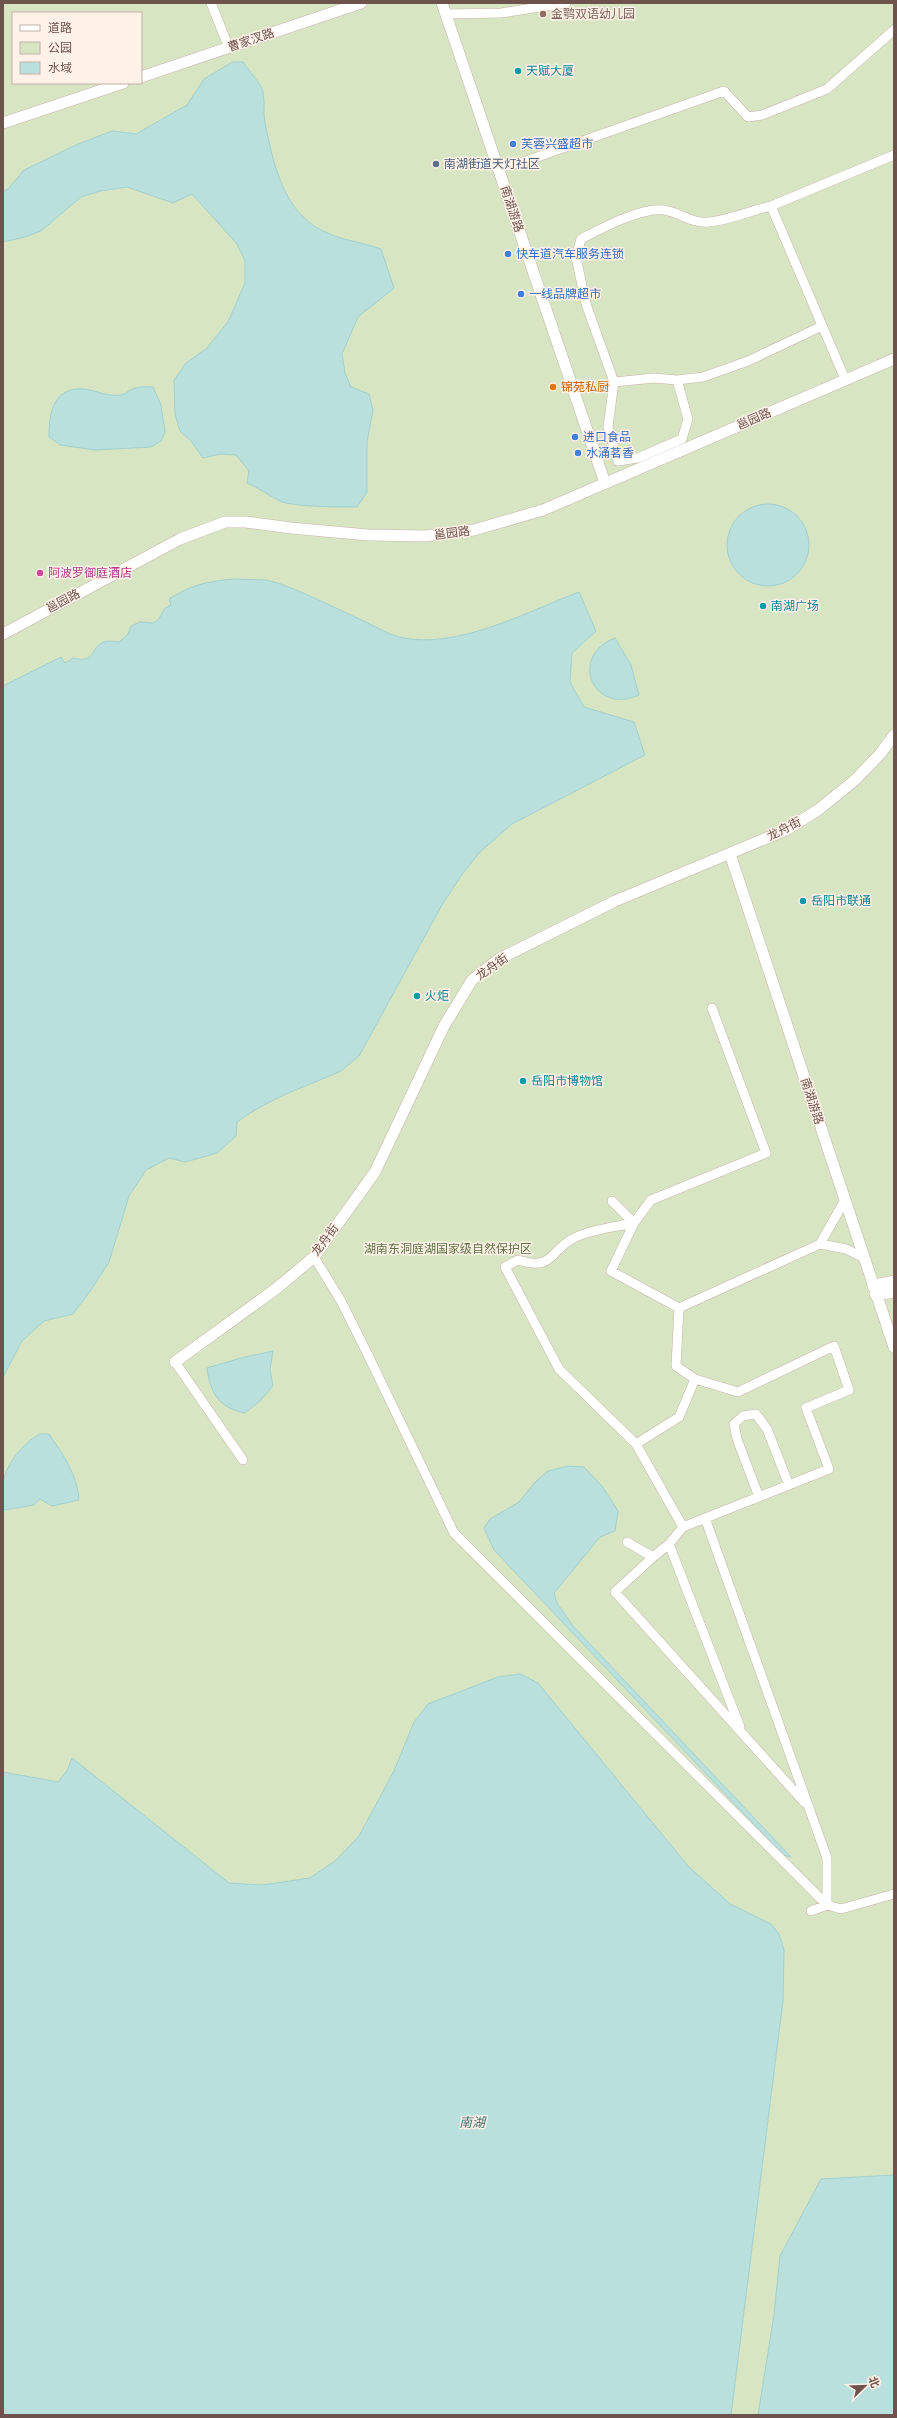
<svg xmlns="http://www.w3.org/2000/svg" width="897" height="2418" viewBox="0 0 897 2418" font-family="'Archivo Narrow','Noto Sans SC',sans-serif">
  <rect width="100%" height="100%" fill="#f9ece3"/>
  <path fill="#d7e5c3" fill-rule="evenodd" d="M3,3h891v2412h-891zM13,13h128v70h-128z"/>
  <path fill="#bae0de" stroke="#a1d1cf" d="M232,62h11c6,9 17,20 20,30 2,10 0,21 2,31 8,39 18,89 58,108 18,9 38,11 58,18l13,39 -36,29 -16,37 3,19 6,14 18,7 4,16 -6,32v50l-10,15c-16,0 -65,0 -77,-6 -12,-6 -21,-13 -33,-18l2,-12 -13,-16 -16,-1 -17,4 -12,-17 -11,-10 -5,-17 -1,-34 12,-17 20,-14 22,-27 17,-39v-22l-8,-17 -45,-50 -19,9 -46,-16 -27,4 -19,6 -40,34 -16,6 -22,5v-51l5,-2 16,-19 52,-25 36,-14 24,3 51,-29 17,-26z
    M153,387l8,18 4,27 -4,9 -10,6 -56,3 -35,-5 -11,-8c0,-24 4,-51 36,-48 12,2 23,8 36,6 5,-1 9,-6 14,-7 5,-2 13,-1 18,-1z
    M727 545a41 41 0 1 1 82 0a41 41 0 1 1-82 0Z
    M234,579l32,1 15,4c26,10 51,22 76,34 12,5 23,12 36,17 57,19 133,-23 186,-43l17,39 -24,22 -2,29 14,25 50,15 11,33 -133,69 -32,28 -17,21 -21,32 -83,151 -18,15c-36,16 -72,27 -104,51l-1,14 -19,17 -32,9 -16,-4 -23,12 -17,26 -20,66 -18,28 -18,24 -29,7 -22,20 -19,36v-691l58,-29 4,6 9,-5c22,6 16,-11 30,-16 4,-2 11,0 15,0l9,-8 3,-8 9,-4 14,1 5,-4 5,-10 7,-4 -2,-6c21,-14 40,-18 65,-20z
    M615,638l16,27 8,30c-46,21 -71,-39 -24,-57z
    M273,1351l-3,19 3,16 -13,15 -15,12c-26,-5 -35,-20 -38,-45l34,-10z
    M40,1434h9c13,19 29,42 30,66l-27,6 -12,-7 -6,6 -31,5c0,-8 -2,-20 0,-28 4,-19 20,-39 37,-48z
    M568,1466l16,1 18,19 16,25 -3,20 -15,6 -46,56 3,10 16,23 218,231 -8,-2 -289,-305 -10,-22 6,-9 29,-17 17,-21 12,-10z
    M520,1674l18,9 150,183 42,38 41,20 8,10 5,16 -1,50 -52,415h-728v-643l55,10 9,-11 5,-13 157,125 33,2 48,-7 25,-17 24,-25 35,-65 20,-49 14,-18 70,-27z
    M894,2175v240h-136l16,-100 6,-59 41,-77z"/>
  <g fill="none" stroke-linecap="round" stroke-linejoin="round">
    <g stroke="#c8b3ab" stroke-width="10">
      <path id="minor" d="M211,3l18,45
        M446,14l55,-1 65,-10
        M498,168l28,-7 198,-70 24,26 14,-2 65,-26 67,-59
        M771,206c-22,5 -41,14 -62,16 -17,2 -30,-10 -45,-12 -23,-3 -62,18 -83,29l-5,18 10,47 28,78 40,-4 23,2 26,-3 45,-16 74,-35
        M845,379l-74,-173 123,-51
        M614,382l-6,45 10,34 20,-3 44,-19 6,-20 -11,-39
        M712,1008l54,145 -115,47 -17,23 -23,48 68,37 141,-64
        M845,1200l-25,44 26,5 18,9
        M612,1201l22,22
        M634,1223c-19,4 -40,6 -58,14 -27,12 -21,35 -58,23l-13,7 54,102 77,75 47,83 146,-58 -23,-61 43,-18 -15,-44 -96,46 -43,-13 -19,-13 3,-58
        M314,1257l27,44 26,52 87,180 373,372 14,4 53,-15
        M175,1362l68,98
        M636,1444l43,-27 16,-38
        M759,1497l-22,-58 -3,-15 9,-8 13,-2 11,15 22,56
        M705,1518l122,340v47l-16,6
        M627,1542l26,15 16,-13 14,-17
        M669,1544l71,183
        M653,1557l-38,35 190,211"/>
    </g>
    <g stroke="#c8b3ab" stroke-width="12">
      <path id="tertiary" d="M442,3l163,480
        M141,77l220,-74
        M3,123l120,-40
        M3,634l177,-95 45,-17h21l45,6 77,7 57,1 49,-6 69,-20 351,-151
        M730,854l164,493
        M175,1362l102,-74 37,-31 61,-85 69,-146 28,-46 27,-21 116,-58 171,-71 32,-20 37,-30 25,-26 14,-19"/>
    </g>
    <g stroke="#cdb4ab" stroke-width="14">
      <path id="secondary" d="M874,1286l20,-4
        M876,1294l18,-3"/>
    </g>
    <use href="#minor" stroke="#fff" stroke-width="9"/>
    <use href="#tertiary" stroke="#fff" stroke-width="11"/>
    <use href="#secondary" stroke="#fff" stroke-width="13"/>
  </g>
  <circle fill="#8d6e63" stroke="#fdf1e8" stroke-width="1.5" cx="543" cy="14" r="4"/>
  <g fill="#0f9aa8" stroke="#fdf1e8" stroke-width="1.5">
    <circle cx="518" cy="71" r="4"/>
    <circle cx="763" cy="606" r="4"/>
    <circle cx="803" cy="901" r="4"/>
    <circle cx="417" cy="996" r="4"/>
    <circle cx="523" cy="1081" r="4"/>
  </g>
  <g fill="#3f7fe0" stroke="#fdf1e8" stroke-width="1.5">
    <circle cx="513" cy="144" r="4"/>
    <circle cx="508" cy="254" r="4"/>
    <circle cx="521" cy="294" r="4"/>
    <circle cx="575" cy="437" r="4"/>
    <circle cx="578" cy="453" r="4"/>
  </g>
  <circle fill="#5c6f8a" stroke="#fdf1e8" stroke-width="1.5" cx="436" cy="164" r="4"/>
  <circle fill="#e8710a" stroke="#fdf1e8" stroke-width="1.5" cx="553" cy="387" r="4"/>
  <circle fill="#d1479c" stroke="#fdf1e8" stroke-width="1.5" cx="40" cy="573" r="4"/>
  <g text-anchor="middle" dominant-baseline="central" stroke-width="3" stroke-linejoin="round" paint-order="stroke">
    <g font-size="12" fill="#785e54" stroke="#fdf1e8" text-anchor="start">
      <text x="551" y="14">金鹗双语幼儿园</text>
    </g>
    <g font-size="12" fill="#6e524c" stroke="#fdf1e8">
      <text transform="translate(251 40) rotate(-19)">曹家汊路</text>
      <text transform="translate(512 209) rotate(71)">南湖游路</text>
      <text transform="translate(754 419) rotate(-23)">邕园路</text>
      <text transform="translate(452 533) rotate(-7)">邕园路</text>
      <text transform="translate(63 601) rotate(-28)">邕园路</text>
      <text transform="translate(784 829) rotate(-27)">龙舟街</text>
      <text transform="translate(492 967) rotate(-35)">龙舟街</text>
      <text transform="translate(812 1101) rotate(72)">南湖游路</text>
      <text transform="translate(325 1240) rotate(-53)">龙舟街</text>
    </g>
    <g font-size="12" fill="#0d838f" stroke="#fdf1e8" text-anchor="start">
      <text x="526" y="71">天赋大厦</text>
      <text x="771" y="606">南湖广场</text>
      <text x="811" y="901">岳阳市联通</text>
      <text x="425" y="996">火炬</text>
      <text x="531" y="1081">岳阳市博物馆</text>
    </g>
    <g font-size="12" fill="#366cbe" stroke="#fdf1e8" text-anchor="start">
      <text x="521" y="144">芙蓉兴盛超市</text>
      <text x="516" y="254">快车道汽车服务连锁</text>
      <text x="529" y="294">一线品牌超市</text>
      <text x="583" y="437">进口食品</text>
      <text x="586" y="453">水涌茗香</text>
    </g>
    <g font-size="12" fill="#4e5e75" stroke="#fdf1e8" text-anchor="start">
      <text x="444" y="164">南湖街道天灯社区</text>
    </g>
    <g font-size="12" fill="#c56008" stroke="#fdf1e8" text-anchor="start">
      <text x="561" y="387">锦苑私厨</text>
    </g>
    <g font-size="12" fill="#b23c85" stroke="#fdf1e8" text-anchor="start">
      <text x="48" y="573">阿波罗御庭酒店</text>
    </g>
    <g font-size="12" fill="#5c7245" stroke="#fdf1e8">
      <text x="448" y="1249">湖南东洞庭湖国家级自然保护区</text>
    </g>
    <g font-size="13" font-style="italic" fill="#427271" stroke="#fdf1e8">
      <text x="472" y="2122">南湖</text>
    </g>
  </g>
  <rect width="897" height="2418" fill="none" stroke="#6e524c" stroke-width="8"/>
  <rect x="12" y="12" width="130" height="72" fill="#fdf1e8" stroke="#c4b1aa"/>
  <rect x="20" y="25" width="20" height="6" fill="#ffffff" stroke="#c4b1aa"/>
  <text x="48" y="32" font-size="12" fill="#6e524c">道路</text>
  <rect x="20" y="42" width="20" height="12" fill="#d7e5c3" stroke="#c4b1aa"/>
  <text x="48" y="52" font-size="12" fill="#6e524c">公园</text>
  <rect x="20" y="62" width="20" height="12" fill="#bae0de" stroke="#c4b1aa"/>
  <text x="48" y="72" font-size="12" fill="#6e524c">水域</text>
  <g transform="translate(865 2386) rotate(67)" stroke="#fdf1e8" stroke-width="3" paint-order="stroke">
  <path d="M0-3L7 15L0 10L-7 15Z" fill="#6e524c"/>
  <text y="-6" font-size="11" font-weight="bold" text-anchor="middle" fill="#6e524c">北</text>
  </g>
</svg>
